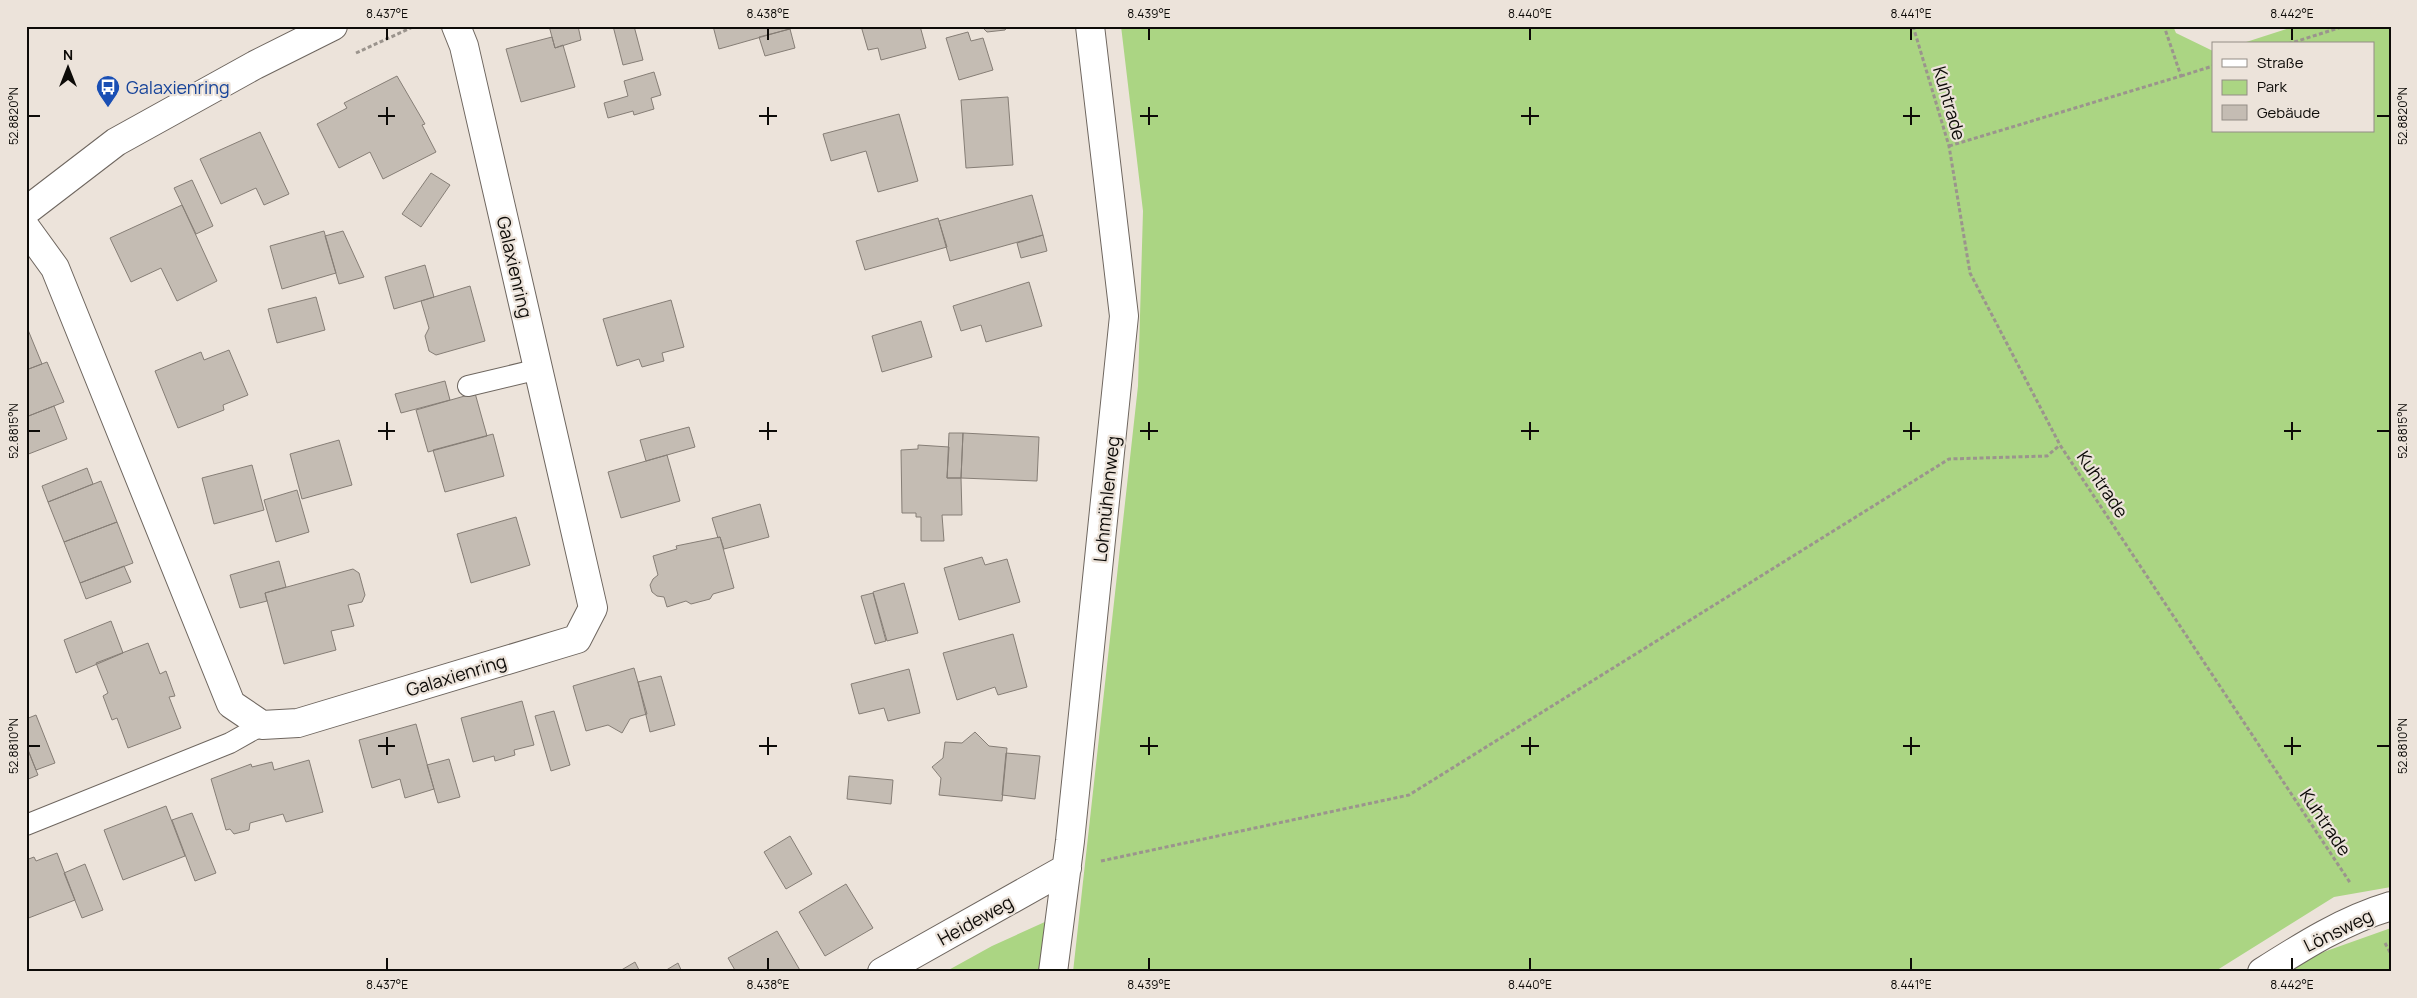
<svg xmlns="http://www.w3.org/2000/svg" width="2417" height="998" viewBox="0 0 2417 998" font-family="Manrope,sans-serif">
  <rect width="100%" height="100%" fill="#ece3da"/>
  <path fill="#abd583" d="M1121,26h1052l3,7 37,18v80h160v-87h-133l56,-18h95v861l-57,10 -120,75h-1141l65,-586 5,-175z
    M1047,921l-7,51h-95l47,-26z
    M2391,928v44h-104l28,-17z"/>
  <path fill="#c4bcb3" stroke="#867e76" d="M549,26h29l3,14 -26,8z
    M613,26h21l9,34 -20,5z
    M713,26h87l-81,23z
    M861,26h59l6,22 -45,12 -3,-12 -10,2z
    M981,26h27l-3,4 -18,2z
    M790,29l5,19 -30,8 -6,-19z
    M968,32l3,9 12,-3 10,32 -34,10 -13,-42z
    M552,37l3,11 8,-3 12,42 -54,15 -15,-53z
    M654,72l7,23 -10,3 3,11 -20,6 -1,-4 -25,7 -4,-15 24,-7 -4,-15z
    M397,76l28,48 -3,1 14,27 -53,27 -13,-27 -31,16 -22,-44 30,-16 -3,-5z
    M1008,97l5,68 -47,3 -5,-68z
    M899,114l19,67 -40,11 -12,-41 -35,10 -8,-27z
    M260,132l29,62 -25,11 -8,-17 -35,16 -21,-45z
    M431,173l19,12 -29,42 -19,-13z
    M192,180l21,46 -17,8 -22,-46z
    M1032,195l11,40 -93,26 -11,-40z
    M182,205l35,76 -40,20 -16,-33 -30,14 -21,-44z
    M938,218l9,29 -82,23 -9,-29z
    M324,231l12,42 -54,16 -12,-43z
    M343,231l21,46 -25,7 -14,-48z
    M1043,235l4,16 -26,7 -4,-15z
    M425,265l9,32 -40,12 -9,-32z
    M1029,282l13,44 -56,16 -5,-17 -20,6 -8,-25z
    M470,286l15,55 -49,14 -7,-4 -4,-15 4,-8 -8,-27z
    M316,297l9,33 -48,13 -9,-34z
    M671,300l13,47 -22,6 2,8 -22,6 -3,-8 -22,7 -14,-47z
    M921,321l11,36 -50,15 -10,-36z
    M26,325l16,39 -16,6z
    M229,350l19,45 -25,10 1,5 -46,18 -23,-57 46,-19 3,8z
    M47,362l17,40 -38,15v-47z
    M445,381l5,19 -49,13 -6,-19z
    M475,393l12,43 -59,16 -12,-42z
    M54,406l13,33 -41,16v-38z
    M689,427l6,20 -49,14 -6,-21z
    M949,433h14l-2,45h-14z
    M963,433l76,4 -2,44 -76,-3z
    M493,434l11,42 -59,16 -12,-42z
    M339,440l13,45 -50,14 -12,-45z
    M918,445l31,2 -2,31h14l1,37h-20l2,26h-23v-24h-5v-4h-14l-1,-63 17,-1z
    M667,455l13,46 -59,17 -13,-46z
    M252,465l12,45 -50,14 -12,-46z
    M87,468l6,16 -45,18 -6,-16z
    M101,481l16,41 -53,20 -16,-40z
    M297,490l12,42 -33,10 -12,-42z
    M760,504l9,33 -45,12 -4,-12 -2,1 -6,-20z
    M516,517l14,48 -59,18 -14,-49z
    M117,522l16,41 -53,20 -16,-41z
    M720,537l14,51 -21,6 -3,5 -19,5 -5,-3 -19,6 -3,-10 -7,-1 -5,-4 -2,-7 3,-6 5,-4 -5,-19 24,-7 -1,-3z
    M982,557l3,8 22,-6 13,43 -61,18 -15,-52z
    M279,561l7,26 -21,6 2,8 -27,7 -10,-33z
    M124,566l7,16 -45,17 -6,-16z
    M353,569l6,4 6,22 -3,7 -14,3 6,21 -23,5 5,19 -52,14 -19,-71z
    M904,583l14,50 -31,8 -14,-49z
    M873,593l13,48 -11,3 -14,-48z
    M111,621l12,32 -47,20 -12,-33z
    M1013,634l14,53 -29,8 -3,-8 -38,13 -14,-47z
    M148,643l12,31 6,-3 9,25 -6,1 12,31 -53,20 -11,-30 -5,2 -9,-24 5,-3 -12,-30z
    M634,668l13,46 -17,5 -8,14 -14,-8 -22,6 -13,-45z
    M909,669l11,44 -32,8 -4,-13 -25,6 -8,-30z
    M661,676l14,49 -25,7 -12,-50z
    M522,701l12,44 -20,5 1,5 -20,6 -1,-5 -21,6 -12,-44z
    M554,711l16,54 -19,6 -16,-55z
    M36,715l19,48 -19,7 -10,-25v-26z
    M416,724l18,65 -29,9 -5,-19 -28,9 -13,-48z
    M975,732l14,14 18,2 -5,53 -63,-6 2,-17 -9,-11 11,-9 2,-16 17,1z
    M26,745l12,30 -12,5z
    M1006,753l34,3 -5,43 -33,-4z
    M449,759l11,38 -22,6 -11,-38z
    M309,760l14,52 -37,10 -3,-8 -33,9 -1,7 -15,4 -4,-5 -4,1 -15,-51 40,-15 1,3 20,-5 2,8z
    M849,776l44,4 -2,24 -44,-5z
    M166,806l19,50 -62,24 -19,-50z
    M192,813l24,60 -21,8 -23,-61z
    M790,836l22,38 -26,15 -22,-37z
    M57,853l18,47 -49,19v-59l8,-3 2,4z
    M85,864l18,46 -21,8 -18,-45z
    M846,884l27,44 -48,28 -26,-44z
    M777,931l24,41h-65l-8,-14z
    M635,962l5,10h-22z
    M678,963l4,9h-19z"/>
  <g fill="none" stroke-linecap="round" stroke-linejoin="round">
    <g stroke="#6e665f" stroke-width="22">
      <path id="lane" d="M468,386l71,-17
        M26,825l204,-82 32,-18"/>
    </g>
    <g stroke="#6e665f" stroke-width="30">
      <path id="street" d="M26,211l90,-69 139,-77 78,-39
        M26,228l29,40 176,436 31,21 36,-2 279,-84 16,-31 -129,-562 -8,-20
        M882,972l185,-104
        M1053,972l17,-131 54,-525 -34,-290
        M2262,972c41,-26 82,-52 129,-66"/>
    </g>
    <path stroke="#9b948d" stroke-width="3" stroke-dasharray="4 2.5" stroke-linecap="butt" d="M1913,26l36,120 21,127 90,172 291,439
      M2288,44l57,-18
      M356,53l59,-27
      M2181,76l32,-10
      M1949,146l232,-70 -17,-50
      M1101,861l308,-66 540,-336 98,-3 13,-11
      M2385,943l6,11"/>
    <use href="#lane" stroke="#fff" stroke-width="20"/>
    <use href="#street" stroke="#fff" stroke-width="28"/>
  </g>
  <path fill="none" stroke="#0d0b08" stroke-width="2" d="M387,28v12M768,28v12M1149,28v12M1530,28v12M1911,28v12M2292,28v12M387,107v18M768,107v18M1149,107v18M1530,107v18M1911,107v18M28,116h12M378,116h17M759,116h18M1140,116h18M1521,116h18M1903,116h17M2377,116h13M387,422v18M768,422v18M1149,422v18M1530,422v18M1911,422v18M2292,422v18M28,431h12M378,431h17M759,431h18M1140,431h18M1521,431h18M1903,431h17M2284,431h17M2377,431h13M387,737v18M768,737v18M1149,737v18M1530,737v18M1911,737v18M2292,737v18M28,746h12M378,746h17M759,746h18M1140,746h18M1521,746h18M1903,746h17M2284,746h17M2377,746h13M387,958v12M768,958v12M1149,958v12M1530,958v12M1911,958v12M2292,958v12"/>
  <defs>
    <g id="bus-pin" transform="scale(1.25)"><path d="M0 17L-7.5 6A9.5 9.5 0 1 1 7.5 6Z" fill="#1a4fb4" stroke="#ece3da"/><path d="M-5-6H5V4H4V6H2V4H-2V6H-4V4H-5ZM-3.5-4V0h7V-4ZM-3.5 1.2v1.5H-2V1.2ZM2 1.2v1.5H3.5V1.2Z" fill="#fff"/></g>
  </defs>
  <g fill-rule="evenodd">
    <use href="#bus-pin" x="108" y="87"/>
  </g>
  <g text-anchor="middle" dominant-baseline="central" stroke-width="4.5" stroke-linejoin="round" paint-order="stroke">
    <g font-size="18" fill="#164399" stroke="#ece3da" text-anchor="start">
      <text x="126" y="87">Galaxienring</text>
    </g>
    <g font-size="18" fill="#0d0b08" stroke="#ece3da">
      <text transform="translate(1950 103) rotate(74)">Kuhtrade</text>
      <text transform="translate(515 267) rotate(77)">Galaxienring</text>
      <text transform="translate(2103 484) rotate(56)">Kuhtrade</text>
      <text transform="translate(1106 499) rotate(-84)">Lohmühlenweg</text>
      <text transform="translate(456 675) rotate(-17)">Galaxienring</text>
      <text transform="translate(2326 822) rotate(56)">Kuhtrade</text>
      <text transform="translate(975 920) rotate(-29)">Heideweg</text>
      <text transform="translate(2338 930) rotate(-26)">Lönsweg</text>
    </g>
  </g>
  <rect width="2417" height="998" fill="none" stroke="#ece3da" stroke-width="55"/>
  <rect x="2212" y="42" width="162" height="90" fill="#ece3da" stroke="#938d86"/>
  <rect x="2222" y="59" width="25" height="8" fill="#ffffff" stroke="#938d86"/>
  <text x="2257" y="68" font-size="15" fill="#0d0b08">Straße</text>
  <rect x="2222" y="80" width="25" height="15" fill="#abd583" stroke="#938d86"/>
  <text x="2257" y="92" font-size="15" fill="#0d0b08">Park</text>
  <rect x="2222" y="105" width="25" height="15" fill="#c4bcb3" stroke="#938d86"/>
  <text x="2257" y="118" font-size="15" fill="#0d0b08">Gebäude</text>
  <g transform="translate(68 68)" stroke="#ece3da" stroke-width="4" paint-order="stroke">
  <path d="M0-4L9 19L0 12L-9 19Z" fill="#0d0b08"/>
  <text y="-8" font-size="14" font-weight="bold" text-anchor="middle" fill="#0d0b08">N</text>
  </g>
  <rect x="28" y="28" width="2362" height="942" fill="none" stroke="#0d0b08" stroke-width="2"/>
  <g font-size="12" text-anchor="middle" fill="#0d0b08">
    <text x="387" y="18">8.437°E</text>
    <text x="768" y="18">8.438°E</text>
    <text x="1149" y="18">8.439°E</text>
    <text x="1530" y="18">8.440°E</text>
    <text x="1911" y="18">8.441°E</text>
    <text x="2292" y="18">8.442°E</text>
    <text transform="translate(14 116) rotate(-90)" y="4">52.8820°N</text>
    <text transform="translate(2403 116) rotate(-90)" y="4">52.8820°N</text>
    <text transform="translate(14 431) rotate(-90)" y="4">52.8815°N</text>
    <text transform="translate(2403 431) rotate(-90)" y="4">52.8815°N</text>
    <text transform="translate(14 746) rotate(-90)" y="4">52.8810°N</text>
    <text transform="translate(2403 746) rotate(-90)" y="4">52.8810°N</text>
    <text x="387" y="989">8.437°E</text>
    <text x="768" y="989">8.438°E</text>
    <text x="1149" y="989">8.439°E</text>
    <text x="1530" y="989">8.440°E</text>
    <text x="1911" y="989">8.441°E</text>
    <text x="2292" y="989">8.442°E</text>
  </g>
</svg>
